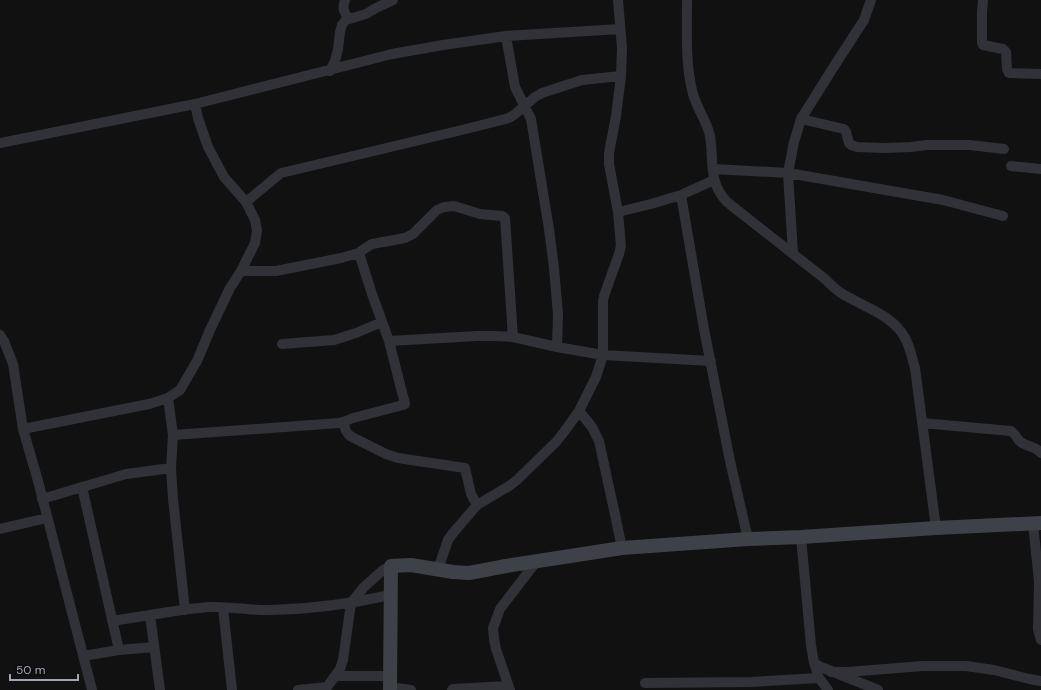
<svg xmlns="http://www.w3.org/2000/svg" width="1041" height="690" viewBox="0 0 1041 690" font-family="'DM Sans',sans-serif">
  <rect width="100%" height="100%" fill="#111112"/>
  <g fill="none" stroke-linecap="round" stroke-linejoin="round">
    <path stroke="#313237" stroke-width="10" d="M345,0c-3,9 -1,12 4,19
      M687,0c0,31 -2,64 6,94 4,15 14,27 17,42 4,25 -2,46 17,66l98,77c5,5 10,10 16,14 22,14 51,21 64,45 5,9 7,20 10,30l21,160
      M983,0l-1,13v30l1,2 20,4 3,3 1,17 2,4 32,1
      M506,36l9,51 16,32 18,110 5,39 4,46 -1,33
      M330,71l5,-10 3,-12 2,-17 2,-7 4,-5 20,-6 10,-6 17,-8
      M801,119l43,10 2,3 3,11 2,2 6,2 28,1 26,-1 15,-2h44l34,4
      M0,143l195,-39 197,-50 51,-9 63,-9 114,-7
      M1011,166l30,3
      M713,169l75,4 155,27 60,16
      M681,195l23,134 26,132 18,78
      M246,202l35,-29 13,-3 172,-41 43,-11 5,-3 21,-18 7,-4 40,-13 39,-4
      M618,212l33,-8 30,-9 33,-15
      M793,253l-5,-80 6,-31 4,-13 3,-10 30,-48 33,-51 7,-20
      M241,271h35l65,-13 18,-5 5,-4 8,-5 33,-6 8,-4 24,-24 7,-3 10,-1 26,8 22,2 3,2 8,119
      M0,335l4,6 9,23 10,65 15,52 54,209
      M389,341l88,-5h18l18,1 44,10 46,8 108,6
      M282,344l52,-4 22,-7 26,-11
      M168,398l5,37 -2,33 2,31 12,111
      M579,411l13,16 7,14 15,69 8,38
      M343,422l3,9 4,5 36,18 12,4 67,10 6,26 6,11
      M922,423l89,8c5,3 6,9 11,12 7,4 14,4 19,10
      M23,429l126,-25 19,-6 12,-8 17,-29 13,-31 20,-42 11,-17 14,-28 1,-6 1,-7 -2,-10 -9,-18 -22,-25 -16,-30 -10,-29 -3,-14
      M173,435l166,-12 7,-2 7,-3 50,-13 2,-1 -16,-63 -17,-47 -13,-41
      M82,487l37,163
      M42,499l84,-25 45,-6
      M1033,523l6,59 -1,47 3,11
      M0,529l47,-11
      M801,537l10,108 3,18 5,15 9,12
      M438,569l10,-29 5,-7 24,-28 32,-19 8,-6 39,-38 8,-10 15,-21 17,-34 7,-22v-54l1,-5 15,-42 2,-8 -3,-34 -9,-48v-11l7,-37 5,-40 1,-28 -4,-48
      M223,608l9,82
      M112,621l38,-6
      M83,656l36,-6 35,-3
      M814,663l7,4 57,23
      M831,672h16l76,-6h43l28,4 35,9 12,2
      M336,676h54
      M645,683l106,-1 68,-4
      M390,687l21,3
      M160,690l-10,-75c20,-3 40,-7 61,-8 20,-1 41,4 61,3 41,-1 78,-6 118,-15
      M298,690l29,-3
      M326,690l1,-3 13,-18 3,-9 8,-57 13,-16 19,-17 8,-4
      M452,690l1,-1 55,-3
      M510,690l-14,-41 -2,-10 -1,-11 7,-19 36,-47"/>
    <path stroke="#3f4148" stroke-width="14" d="M390,690l1,-124 20,-1 42,7 16,1 37,-7 116,-18 126,-9 53,-2 135,-9 105,-5"/>
  </g>
  <path d="M10 674v6h68v-6" fill="none" stroke="#a1a6b4" stroke-width="2"/>
  <text x="16" y="674" font-size="12" fill="#a1a6b4" stroke="#0c0c0d" stroke-width="3" paint-order="stroke">50 m</text>
</svg>
